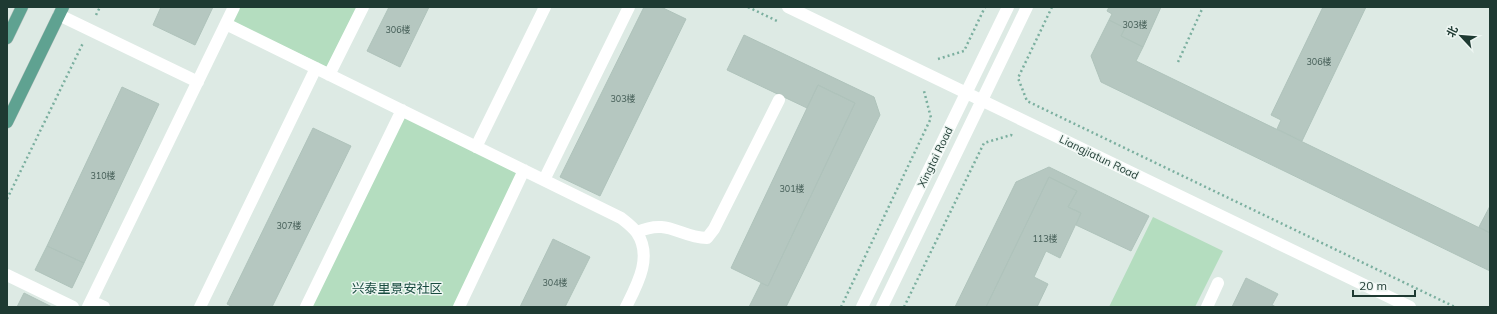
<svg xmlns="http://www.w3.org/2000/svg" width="1497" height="314" viewBox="0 0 1497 314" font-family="Mulish,'Noto Sans SC',sans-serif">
  <rect width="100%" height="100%" fill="#ddeae4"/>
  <path fill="#b4ddbf" d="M237,7h120l-30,60 -96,-46z
    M403,116l117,57 -65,134h-145z
    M1153,217l70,34 -28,56h-86z"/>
  <path fill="#b5c7c0" stroke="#afc3bb" d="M161,7h52l-18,38 -42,-20z
    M389,7h40l-29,60 -33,-16z
    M644,7h17l25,12 -86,177 -40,-19z
    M1109,7h52l-18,40 -22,-11 4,-8 -16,-8 3,-6 -5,-3z
    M1323,7h43l-64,134 -25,-12 4,-9 -10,-5z
    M1109,20l16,8 -4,8 22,11 -7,14 354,172v38l-389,-189 -10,-26z
    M744,35l130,62 6,18 -94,192h-37l12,-24 7,3 87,-183 -37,-18 -11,23 -80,-38z
    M818,85l37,18 -87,183 -37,-18z
    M122,87l37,17 -75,159 -37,-17z
    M313,128l38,18 -79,161h-39l-6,-3z
    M1049,167l100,49 -18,35 -55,-26 5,-12 -13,-6 9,-16 -28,-14 -63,130h-31l61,-125z
    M1049,177l28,14 -9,16 13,6 -21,45 -14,-7 -12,26 14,7 -11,23h-51z
    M1490,206v27l-11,-6z
    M553,239l37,18 -25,50h-45z
    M47,246l37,17 -12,25 -37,-18z
    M1246,278l32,16 -6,11 4,2h-44z
    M24,293l28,14h-35z"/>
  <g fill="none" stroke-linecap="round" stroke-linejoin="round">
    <g stroke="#bcc4c2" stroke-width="13">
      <path id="major" d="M7,38l15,-31
        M7,122l56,-115"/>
    </g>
    <path stroke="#7baf9f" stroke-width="2.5" stroke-dasharray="2 3" stroke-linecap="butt" d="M748,7l29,14
      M1052,7l-34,71 9,23 428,206
      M96,15l4,-8
      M938,59l26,-8 21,-44
      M1178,62l25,-55
      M7,199l76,-156
      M841,307l90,-189 -7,-27
      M904,307l80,-164 27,-8 2,1"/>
    <path stroke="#fff" stroke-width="12" d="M788,7l622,300
      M59,15l139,67
      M226,24l395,194c5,4 12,9 16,15 16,24 0,52 -11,74
      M329,75l34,-68
      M476,147l69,-140
      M544,180l85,-173
      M637,232c32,-14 41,5 70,6l7,-9 65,-129
      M7,275l66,32
      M91,301l13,6
      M88,307l146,-300
      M200,307l116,-239
      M306,307l96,-197
      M459,307l65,-137
      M862,307l146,-300
      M882,307l145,-300
      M1207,307l11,-24"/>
    <use href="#major" stroke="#5fa291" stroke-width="12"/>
  </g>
  <g text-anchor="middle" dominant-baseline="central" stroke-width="3" stroke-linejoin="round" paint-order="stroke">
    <g font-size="9" fill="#445d56">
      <text x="1135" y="24">303楼</text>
      <text x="398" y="29">306楼</text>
      <text x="1319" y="61">306楼</text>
      <text x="623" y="98">303楼</text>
      <text x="103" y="175">310楼</text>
      <text x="792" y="188">301楼</text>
      <text x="289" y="225">307楼</text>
      <text x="1045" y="238">113楼</text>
      <text x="555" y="282">304楼</text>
    </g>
    <g font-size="11" fill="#1e3a32" stroke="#edf6f2">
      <text transform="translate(935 157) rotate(-64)">Xingtai Road</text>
      <text transform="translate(1099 157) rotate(26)">Liangjiatun Road</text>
    </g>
    <g font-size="13" fill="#194c40" stroke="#edf6f2">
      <text x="397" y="288">兴泰里景安社区</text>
    </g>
  </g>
  <rect width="1497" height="314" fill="none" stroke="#1e3a32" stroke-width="16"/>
  <g transform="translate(1461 36) rotate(296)" stroke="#edf6f2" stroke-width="3" paint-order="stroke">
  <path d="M0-3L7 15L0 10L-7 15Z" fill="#1e3a32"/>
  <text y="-6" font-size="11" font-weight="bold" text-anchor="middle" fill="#1e3a32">北</text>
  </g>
  <path d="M1353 290v6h62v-6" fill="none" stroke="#1e3a32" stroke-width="2"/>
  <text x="1359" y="290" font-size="12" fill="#1e3a32" stroke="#edf6f2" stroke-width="3" paint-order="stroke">20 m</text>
</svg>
